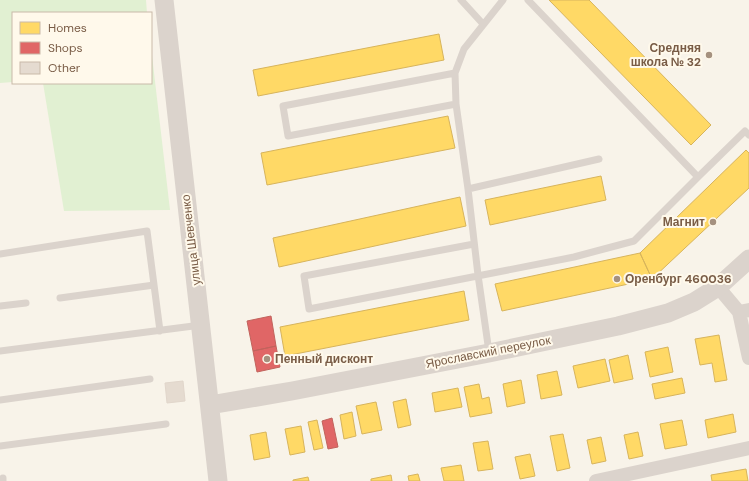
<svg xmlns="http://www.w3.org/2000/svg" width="749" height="481" viewBox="0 0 749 481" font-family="'DM Sans',sans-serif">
  <rect width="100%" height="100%" fill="#f8f3e9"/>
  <path fill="#e1f0d2" d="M0,0h146l1,13h-134v69l-13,1z
    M151,47l19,163 -106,1 -21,-128h108z"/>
  <path fill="#ffd966" stroke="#d7b45c" d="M549,0h40l122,125 -20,20z
    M439,34l5,26 -186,36 -5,-26z
    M448,116l7,32 -188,37 -6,-32z
    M746,150l3,3v35l-97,91 -12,-26z
    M601,176l5,24 -116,25 -5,-25z
    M460,197l6,29 -187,41 -6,-29z
    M640,253l12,26 -150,32 -7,-27z
    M464,291l5,29 -184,36 -5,-29z
    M719,335l8,45 -12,2 -3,-19 -12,2 -5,-26z
    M668,347l5,25 -23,5 -5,-25z
    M628,355l5,24 -19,4 -5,-23z
    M605,359l5,22 -32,7 -5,-22z
    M557,371l5,24 -21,4 -4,-24z
    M682,378l3,15 -30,6 -3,-15z
    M521,380l4,23 -18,4 -4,-23z
    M479,384l3,15 7,-2 3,16 -22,4 -6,-30z
    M458,388l4,19 -27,5 -3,-19z
    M406,399l5,26 -13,3 -5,-26z
    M376,402l6,28 -20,4 -6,-28z
    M352,412l4,24 -12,3 -4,-24z
    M733,414l3,18 -28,6 -3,-18z
    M317,420l6,28 -9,2 -6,-28z
    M682,420l5,25 -22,4 -5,-25z
    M301,426l4,26 -15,3 -5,-26z
    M266,432l4,25 -16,3 -4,-25z
    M638,432l5,24 -14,3 -5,-24z
    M563,434l7,34 -13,3 -7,-35z
    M601,437l5,24 -14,3 -5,-24z
    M488,441l5,28 -15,2 -5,-28z
    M530,454l5,22 -15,3 -5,-22z
    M461,465l3,16h-20l-3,-13z
    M746,469l2,12h-36l-1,-6z
    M418,474l2,7h-11l-1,-5z
    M391,475l1,6h-21v-2z
    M308,477l1,4h-16v-1z"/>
  <path fill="#e06666" stroke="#c1635c" d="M271,316l5,30 -23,5 -6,-30z
    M276,346l4,21 -23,5 -4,-21z
    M332,418l6,29 -10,2 -6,-28z"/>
  <path fill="#e5dbd0" stroke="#e1d6cb" d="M183,381l2,20 -18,2 -2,-20z"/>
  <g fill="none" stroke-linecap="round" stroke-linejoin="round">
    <path stroke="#dbd3cc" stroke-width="7" d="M461,0l22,24
      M528,0l170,177
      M455,73l-172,33 5,30 168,-32
      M468,189l131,-30
      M474,244l-170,32 5,33 265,-52 60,-16 64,-64 47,-46 4,4
      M0,254l147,-23 13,100
      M60,298l94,-13
      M0,306l26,-3
      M0,351l201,-26
      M489,352l-11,-77 -10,-86 -12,-85 -1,-31 9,-24 39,-49
      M0,400l150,-21
      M0,446l166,-22
      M3,478v3"/>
    <path stroke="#dbd3cc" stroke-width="14" d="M718,287l21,25 10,-2
      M739,312l10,46
      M596,481l153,-33"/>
    <path stroke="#dbd3cc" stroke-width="19" d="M164,0l54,481
      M210,405l82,-14 197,-38 129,-27 50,-13 26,-11 24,-15 31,-28"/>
  </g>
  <g fill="#a5917f" stroke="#fff9eb" stroke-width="1.5">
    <circle cx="709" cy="55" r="4"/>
    <circle cx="713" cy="222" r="4"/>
    <circle cx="617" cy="279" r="4"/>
    <circle cx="267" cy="359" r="4"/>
  </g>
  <g text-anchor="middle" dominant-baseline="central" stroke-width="4" stroke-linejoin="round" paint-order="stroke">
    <g font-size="12" font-weight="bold" fill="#795c46" stroke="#fff9eb" text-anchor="end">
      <text x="701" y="48">Средняя<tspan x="701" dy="14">школа № 32</tspan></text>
      <text x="705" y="222">Магнит</text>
      <text x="625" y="279" text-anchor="start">Оренбург 460036</text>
      <text x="275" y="359" text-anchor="start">Пенный дисконт</text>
    </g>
    <g font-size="12" fill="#795c46" stroke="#fff9eb">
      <text transform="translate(191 240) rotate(-97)">улица Шевченко</text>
      <text transform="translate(488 352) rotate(-11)">Ярославский переулок</text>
    </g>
  </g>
  <rect x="12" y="12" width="140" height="72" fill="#fff9eb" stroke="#c9baa9"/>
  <rect x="20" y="22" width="20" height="12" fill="#ffd966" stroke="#c9baa9"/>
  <text x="48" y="32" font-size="12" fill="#795c46">Homes</text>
  <rect x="20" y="42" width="20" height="12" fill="#e06666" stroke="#c9baa9"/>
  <text x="48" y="52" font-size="12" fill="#795c46">Shops</text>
  <rect x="20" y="62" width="20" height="12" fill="#e5dbd0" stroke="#c9baa9"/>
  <text x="48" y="72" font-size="12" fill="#795c46">Other</text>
</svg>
